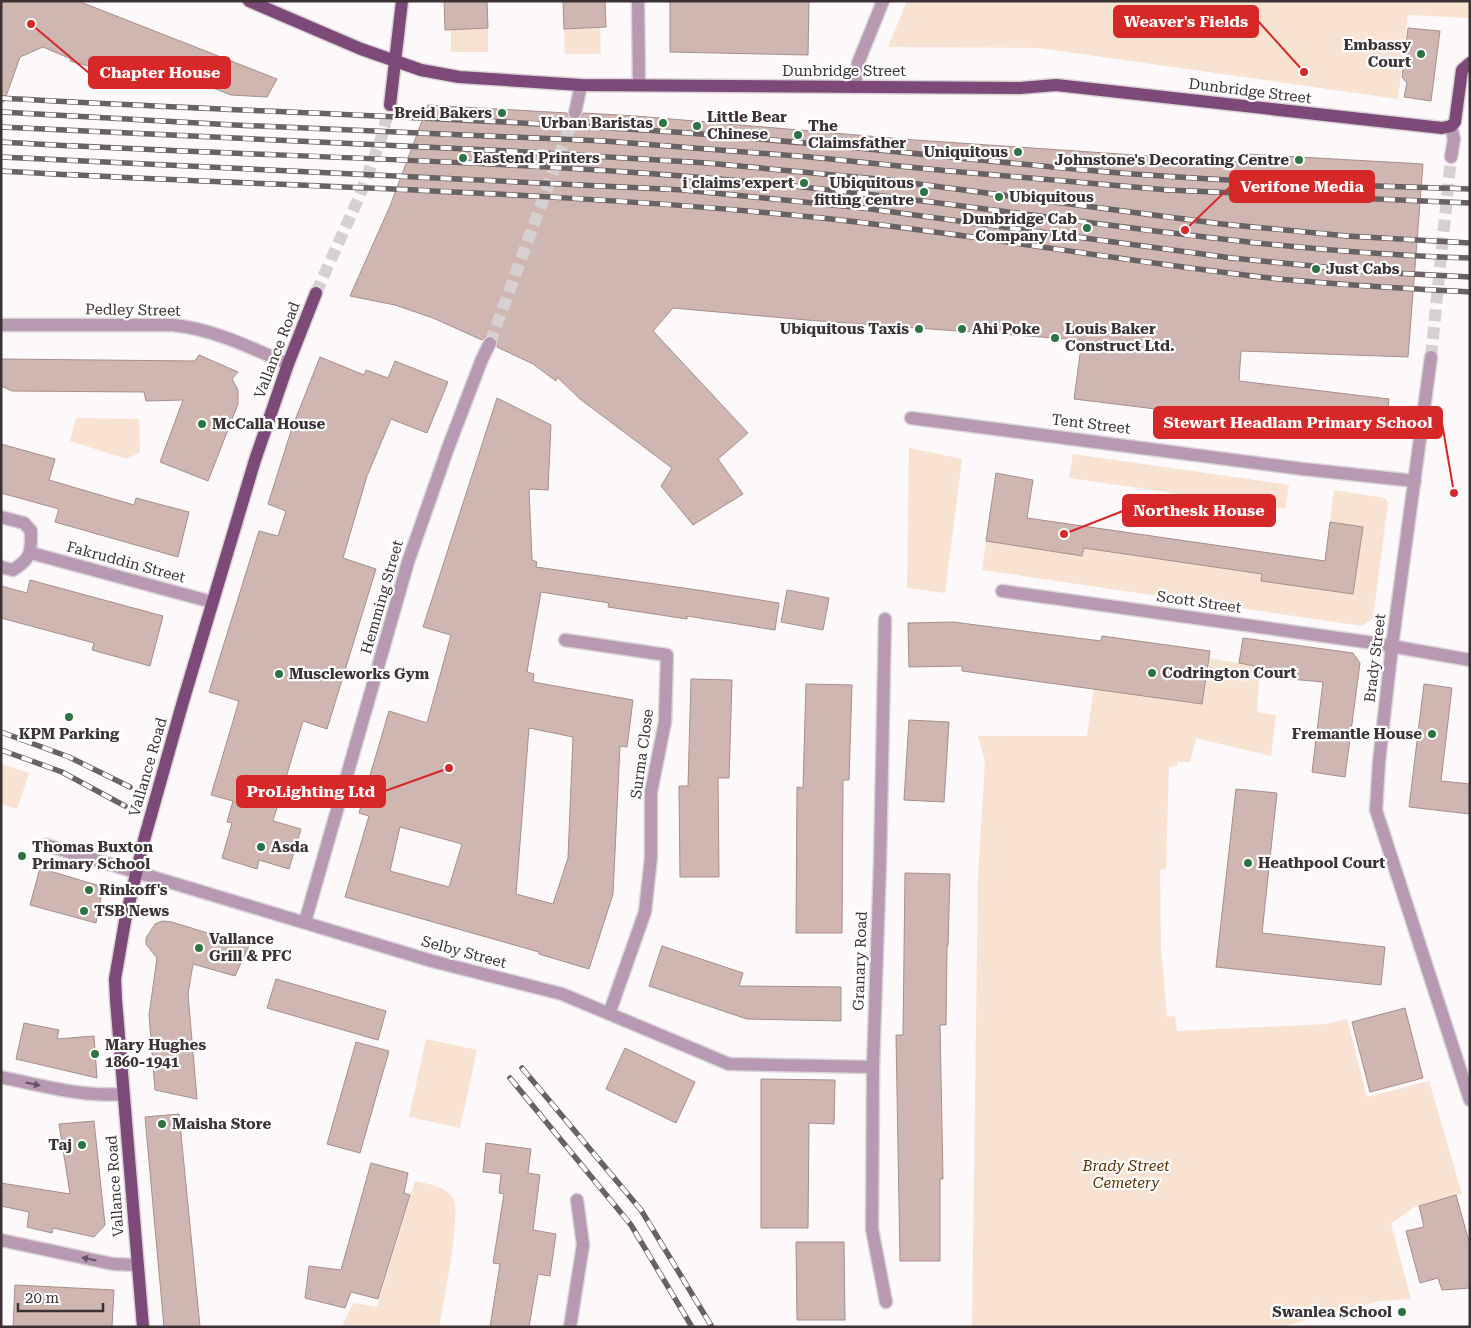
<svg xmlns="http://www.w3.org/2000/svg" width="1471" height="1328" viewBox="0 0 1471 1328" font-family="'Roboto Serif',serif">
  <rect width="100%" height="100%" fill="#fdf8f9"/>
  <path fill="#f8e2d1" d="M907,1h563v17l-62,-3 -10,84 -359,-51 -151,-1z
    M488,28v24h-37v-23z
    M600,28l1,26h-36l-1,-25z
    M76,418l63,1 1,33 -13,7 -57,-18z
    M909,448l53,11 -17,134 -38,-5z
    M1073,454l216,31 -4,24 -216,-31z
    M1334,490l51,8 3,5 -15,115 -11,8 -380,-56 4,-29 96,15 2,-8 178,26 -1,7 92,13 10,-67 -33,-5z
    M1209,658l51,9 -3,45 19,3 -5,41 -75,-18 -6,24h-12l-1,4 -8,1 -3,102 -6,1 1,76 6,71 8,-1 2,15 149,-7 21,-5 20,78 62,-16 33,113 -48,13 -23,17 20,75 -31,2 -100,26h-308l6,-451 7,-114 -7,-26h109l7,-48 108,16z
    M1,764l28,9 -12,36 -16,-5z
    M426,1039l51,11 -17,78 -51,-11z
    M415,1181c13,3 30,5 38,17 9,13 -10,108 -14,129h-97l11,-24 24,4z"/>
  <path fill="#cfb6b1" stroke="#a78e8a" fill-rule="evenodd" d="M1,1h77l199,78 -10,18 -36,-2 -26,-10 -21,1 -28,-11 -2,5 -12,-4 -3,8 -39,-15 -30,-8 1,-2 -28,-12 -23,10 -16,45 -3,-1z
    M444,1h43l1,27 -43,2z
    M563,1h42l1,26 -42,2z
    M670,1h139l-1,54 -138,-3z
    M1408,28l32,3 -9,70 -27,-4 3,-14 -5,-6z
    M428,105l139,8 2,6 5,2 7,-2 2,-6 53,3 279,24 308,21 22,1 1,-8 177,10 -15,193 -167,-6 -2,30 150,18 -5,38 -310,-38 8,-59 -275,-20 -134,-12 -20,23 95,102 -30,26 25,35 -50,31 -32,-39 11,-18 -92,-69 -23,-22 -1,4 -23,-17 -36,-17v-8l-4,-3h-7l-4,4 -49,-22 -38,-13 -45,-9 40,-90z
    M199,355l39,17 -6,7 6,11v14l-30,77 -48,-19 23,-62 -37,1 -2,-9 -132,-1 -11,-5v-27l194,2z
    M320,357l44,18 2,-5 22,8 7,-17 53,21 -21,51 -36,-14 -24,57 -24,82 33,11 -49,160 -24,-8 -30,100 28,8 -12,40 -30,-9 -2,9 -35,-11 10,-35 -5,-1 6,-21 -22,-6 28,-94 -30,-9 50,-161 19,5 8,-25 -18,-7 24,-76z
    M497,398l54,27 -3,65 -19,-1 3,71 5,2 -1,5 162,23 81,13 -4,27 -88,-14v3l-79,-12 1,-4 -68,-11 -14,80 7,2 -1,8 100,18 -6,47 -7,-1 -7,148 -24,75 -50,-15v-2l-194,-55 24,-81 -10,-3 30,-102 38,12 24,-88 -28,-8zM529,728l44,9 -5,121 -15,46 -37,-10zM400,827l62,17 -13,43 -59,-16z
    M1,444l54,15 -6,21 85,25 2,-7 53,14 -11,45 -123,-35 4,-13 -58,-16z
    M996,473l37,7 -6,38 298,43 5,-39 33,5 -10,67 -92,-13 1,-7 -178,-26 -2,8 -96,-15z
    M30,580l133,36 -13,50 -58,-16 2,-7 -93,-25v-32l26,7z
    M787,590l42,8 -6,32 -42,-8z
    M953,622l148,19 1,-5 108,15 -8,53 -240,-33v-5l-53,1 -1,-44z
    M1243,638l110,15 7,10 -15,114 -33,-5 11,-90 -65,-6 2,-9 -21,-4z
    M691,679l41,1 -3,98h-11l1,99h-39l-1,-91h9z
    M806,684l46,1 -3,95h-6l-1,153h-46l1,-146 6,1z
    M1424,684l28,4 -11,93 29,3v30l-61,-7z
    M909,720l40,2 -5,80 -40,-2z
    M1236,789l41,4 -15,140 123,14 -4,38 -165,-18z
    M40,868l63,19 -7,36 -66,-18z
    M905,873l45,1 -2,72h-1l-1,79h-6l3,154h-3v82h-40l-4,-226h7z
    M162,921l10,1 77,24 -14,30 -42,-12 -5,30 9,105 -42,-9 -6,-75 8,-57 -11,-14v-6l9,-14z
    M662,946l81,27 -4,13 102,1v34l-94,-2 -98,-33z
    M276,979l110,32 -8,29 -111,-32z
    M1405,1008l18,70 -53,14 -18,-70z
    M24,1023l35,7 -2,9 37,-3 3,42 -81,-19z
    M356,1042l33,9 -29,102 -33,-9z
    M625,1048l70,34 -19,41 -70,-34z
    M761,1079l74,1 -1,44 -25,-1 -1,105h-47z
    M179,1114l21,213h-36l-19,-210z
    M94,1121l11,104 -11,12 -41,-9 -1,5 -25,-6 2,-15 -28,-6v-23l69,11 -11,-70z
    M486,1143l45,6 -3,24 12,2 -7,55 23,4 -6,42 -12,-2 -9,53h-39l10,-63 -7,-1 11,-69 -5,-1 2,-19 -18,-2z
    M371,1163l37,10 -4,20 6,2 -32,104 -27,-7 -6,16 -40,-10 4,-32 32,4z
    M1456,1195l14,50v43l-28,2 -4,-12 -18,5 -14,-52 18,-4 -5,-21z
    M796,1242h48l1,78h-48z
    M15,1285l99,5 -2,37h-99z"/>
  <g fill="none" stroke-linecap="round" stroke-linejoin="round">
    <path stroke="#d6d0d2" stroke-width="12" stroke-dasharray="12 6" stroke-linecap="butt" d="M490,343l85,-230
      M1431,357l20,-200"/>
    <path stroke="#d6d0d2" stroke-width="12" stroke-dasharray="12 6" stroke-linecap="butt" d="M316,293l44,-98 21,-56 9,-34"/>
    <g stroke="#dad4d6" stroke-width="15">
      <path id="minor" d="M638,1l1,84
        M855,87l3,-24 25,-62
        M575,113l6,-28
        M1451,126l3,13 -3,18
        M1,325h172c40,4 79,23 115,39
        M1431,357l-39,289 -13,116 -3,48 94,290
        M911,418l392,51 112,12
        M1,517l23,6 7,8c0,21 1,27 -18,39l-12,-3
        M31,553l181,49
        M1002,591l372,52 96,17
        M885,619l-5,244 -7,204 -1,162 14,73
        M565,640l102,15 -2,67 -14,70v65l-6,55 -36,102
        M46,845l386,116 130,33 167,70 144,3
        M305,922l103,-360 40,-114 34,-89 8,-16
        M1,1077c41,9 82,20 123,17
        M1,1240l112,24 24,1
        M570,1327l13,-82 -6,-45"/>
    </g>
    <g stroke="#dad4d6" stroke-width="15">
      <path id="major" d="M249,1l112,48 60,21 38,7 122,8 439,3 36,-3 386,43 9,-2 4,-4 7,-52 8,-7
        M390,105l12,-104
        M143,1327l-27,-327 -1,-21 10,-58 19,-81 38,-135 73,-245 33,-96 28,-71"/>
    </g>
    <use href="#minor" stroke="#b799b4" stroke-width="12"/>
    <use href="#major" stroke="#7c4979" stroke-width="12"/>
    <g stroke="#6a6164" stroke-width="5.5">
      <path id="rail" d="M1,98c219,13 439,18 658,33 150,10 299,28 449,41 120,10 241,13 362,17
        M1,112l233,13 370,16 206,16 139,14 219,19 302,13
        M1,127l509,24 197,12 181,17 334,44 125,12 123,7
        M1,142c254,15 509,17 762,41 236,22 469,68 707,75
        M1,157l683,33 179,18 369,50 143,14 95,5
        M1,171c274,16 548,19 821,47 150,16 299,43 448,60 66,7 133,10 200,14
        M1,732l68,25 61,30
        M1,750l61,22 63,34
        M522,1068l119,142 71,117
        M510,1078l121,147 61,102"/>
    </g>
    <use href="#rail" stroke="#fff" stroke-width="4" stroke-dasharray="11" stroke-linecap="butt"/>
  </g>
  <defs><path id="oneway-solid" d="M-6-.8H1V-3.2L6.5 0L1 3.2V.8H-6Z" transform="scale(1.25)"/></defs>
  <g fill="#675661">
    <use href="#oneway-solid" transform="translate(33 1084) rotate(12)"/>
    <use href="#oneway-solid" transform="translate(89 1259) rotate(-168)"/>
  </g>
  <g fill="#2c7542" stroke="#fff" stroke-width="2">
    <circle cx="1421" cy="54" r="5"/>
    <circle cx="502" cy="113" r="5"/>
    <circle cx="663" cy="123" r="5"/>
    <circle cx="697" cy="126" r="5"/>
    <circle cx="798" cy="135" r="5"/>
    <circle cx="1018" cy="152" r="5"/>
    <circle cx="463" cy="158" r="5"/>
    <circle cx="1299" cy="160" r="5"/>
    <circle cx="804" cy="183" r="5"/>
    <circle cx="924" cy="192" r="5"/>
    <circle cx="999" cy="197" r="5"/>
    <circle cx="1087" cy="228" r="5"/>
    <circle cx="1316" cy="269" r="5"/>
    <circle cx="919" cy="329" r="5"/>
    <circle cx="962" cy="329" r="5"/>
    <circle cx="1055" cy="338" r="5"/>
    <circle cx="202" cy="424" r="5"/>
    <circle cx="1152" cy="673" r="5"/>
    <circle cx="279" cy="674" r="5"/>
    <circle cx="69" cy="717" r="5"/>
    <circle cx="1432" cy="734" r="5"/>
    <circle cx="261" cy="847" r="5"/>
    <circle cx="22" cy="856" r="5"/>
    <circle cx="1248" cy="863" r="5"/>
    <circle cx="89" cy="890" r="5"/>
    <circle cx="84" cy="911" r="5"/>
    <circle cx="199" cy="948" r="5"/>
    <circle cx="95" cy="1054" r="5"/>
    <circle cx="162" cy="1124" r="5"/>
    <circle cx="82" cy="1145" r="5"/>
    <circle cx="1402" cy="1312" r="5"/>
  </g>
  <g text-anchor="middle" dominant-baseline="central" stroke-width="4.5" stroke-linejoin="round" paint-order="stroke">
    <g font-size="15" font-weight="bold" fill="#3c3235" stroke="#fff" text-anchor="start">
      <text x="1411" y="45" text-anchor="end">Embassy<tspan x="1411" dy="17">Court</tspan></text>
      <text x="492" y="113" text-anchor="end">Breid Bakers</text>
      <text x="707" y="117">Little Bear<tspan x="707" dy="17">Chinese</tspan></text>
      <text x="653" y="123" text-anchor="end">Urban Baristas</text>
      <text x="808" y="126">The<tspan x="808" dy="17">Claimsfather</tspan></text>
      <text x="1008" y="152" text-anchor="end">Uniquitous</text>
      <text x="473" y="158">Eastend Printers</text>
      <text x="1289" y="160" text-anchor="end">Johnstone's Decorating Centre</text>
      <text x="794" y="183" text-anchor="end">i claims expert</text>
      <text x="914" y="183" text-anchor="end">Ubiquitous<tspan x="914" dy="17">fitting centre</tspan></text>
      <text x="1009" y="197">Ubiquitous</text>
      <text x="1077" y="219" text-anchor="end">Dunbridge Cab<tspan x="1077" dy="17">Company Ltd</tspan></text>
      <text x="1326" y="269">Just Cabs</text>
      <text x="909" y="329" text-anchor="end">Ubiquitous Taxis</text>
      <text x="972" y="329">Ahi Poke</text>
      <text x="1065" y="329">Louis Baker<tspan x="1065" dy="17">Construct Ltd.</tspan></text>
      <text x="212" y="424">McCalla House</text>
      <text x="1162" y="673">Codrington Court</text>
      <text x="289" y="674">Muscleworks Gym</text>
      <text x="69" y="734" text-anchor="middle">KPM Parking</text>
      <text x="1422" y="734" text-anchor="end">Fremantle House</text>
      <text x="32" y="847">Thomas Buxton<tspan x="32" dy="17">Primary School</tspan></text>
      <text x="271" y="847">Asda</text>
      <text x="1258" y="863">Heathpool Court</text>
      <text x="99" y="890">Rinkoff's</text>
      <text x="94" y="911">TSB News</text>
      <text x="209" y="939">Vallance<tspan x="209" dy="17">Grill &amp; PFC</tspan></text>
      <text x="105" y="1045">Mary Hughes<tspan x="105" dy="17">1860-1941</tspan></text>
      <text x="172" y="1124">Maisha Store</text>
      <text x="72" y="1145" text-anchor="end">Taj</text>
      <text x="1392" y="1312" text-anchor="end">Swanlea School</text>
    </g>
    <g font-size="15" fill="#3c3235" stroke="#fff">
      <text x="844" y="71">Dunbridge Street</text>
      <text transform="translate(1250 91) rotate(7)">Dunbridge Street</text>
      <text transform="translate(133 310) rotate(1)">Pedley Street</text>
      <text transform="translate(277 350) rotate(-69)">Vallance Road</text>
      <text transform="translate(1091 424) rotate(7)">Tent Street</text>
      <text transform="translate(126 562) rotate(15)">Fakruddin Street</text>
      <text transform="translate(382 597) rotate(-74)">Hemming Street</text>
      <text transform="translate(1199 602) rotate(8)">Scott Street</text>
      <text transform="translate(1375 658) rotate(-83)">Brady Street</text>
      <text transform="translate(642 754) rotate(-82)">Surma Close</text>
      <text transform="translate(148 767) rotate(-74)">Vallance Road</text>
      <text transform="translate(464 952) rotate(15)">Selby Street</text>
      <text transform="translate(860 961) rotate(-88)">Granary Road</text>
      <text transform="translate(115 1186) rotate(-94)">Vallance Road</text>
    </g>
    <g font-size="15" font-style="italic" fill="#5b2f00" stroke="#fff">
      <text x="1126" y="1166">Brady Street<tspan x="1126" dy="17">Cemetery</tspan></text>
    </g>
  </g>
  <path fill="none" stroke="#d62828" stroke-width="2" d="M1304 72L1258 21M31 24L89 73M1185 230L1230 187M1454 493L1442 423M1064 534L1123 511M449 768L385 791"/>
  <g fill="#d62828" stroke="#fff" stroke-width="2">
    <circle cx="1304" cy="72" r="5"/>
    <circle cx="31" cy="24" r="5"/>
    <circle cx="1185" cy="230" r="5"/>
    <circle cx="1454" cy="493" r="5"/>
    <circle cx="1064" cy="534" r="5"/>
    <circle cx="449" cy="768" r="5"/>
  </g>
  <g fill="#d62828" stroke="#d62828" stroke-width="2">
    <rect x="1114" y="6" width="144" height="31" rx="5"/>
    <rect x="89" y="57" width="141" height="31" rx="5"/>
    <rect x="1230" y="171" width="144" height="31" rx="5"/>
    <rect x="1154" y="407" width="288" height="31" rx="5"/>
    <rect x="1123" y="495" width="152" height="31" rx="5"/>
    <rect x="237" y="776" width="148" height="31" rx="5"/>
  </g>
  <g font-size="16" text-anchor="middle" font-weight="bold" fill="#fff">
    <text x="1186" y="27">Weaver's Fields</text>
    <text x="160" y="78">Chapter House</text>
    <text x="1302" y="192">Verifone Media</text>
    <text x="1298" y="428">Stewart Headlam Primary School</text>
    <text x="1199" y="516">Northesk House</text>
    <text x="311" y="797">ProLighting Ltd</text>
  </g>
  <rect width="1471" height="1328" fill="none" stroke="#3c3235" stroke-width="5"/>
  <path d="M18 1303v8h85v-8" fill="none" stroke="#3c3235" stroke-width="2.5"/>
  <text x="25" y="1303" font-size="15" fill="#3c3235" stroke="#ffffff" stroke-width="4" paint-order="stroke">20 m</text>
</svg>
